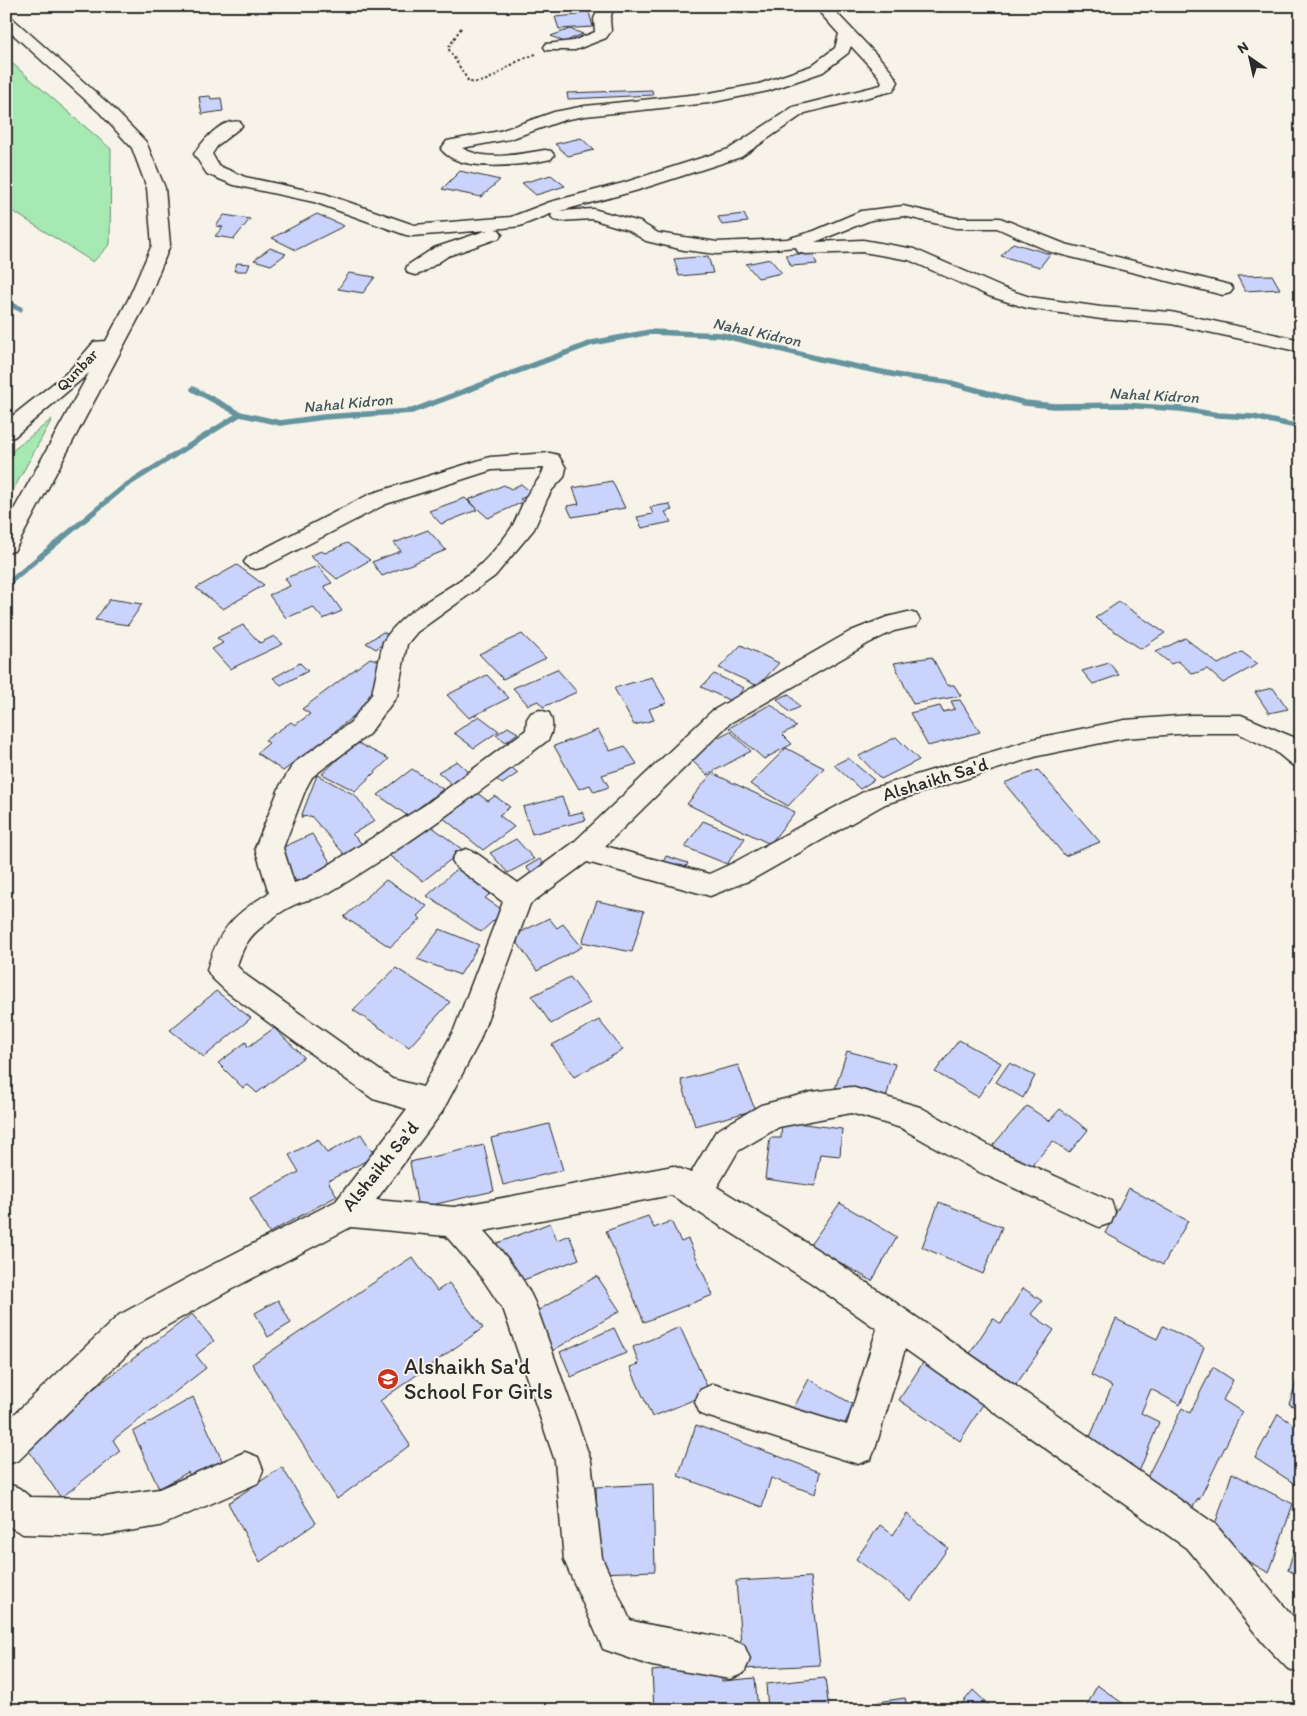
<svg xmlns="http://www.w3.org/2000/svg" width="1307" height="1716" viewBox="0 0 1307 1716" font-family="Itim,sans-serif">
  <rect width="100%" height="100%" fill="#f7f3e8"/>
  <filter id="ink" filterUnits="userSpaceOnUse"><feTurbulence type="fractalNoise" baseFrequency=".02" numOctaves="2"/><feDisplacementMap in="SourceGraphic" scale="10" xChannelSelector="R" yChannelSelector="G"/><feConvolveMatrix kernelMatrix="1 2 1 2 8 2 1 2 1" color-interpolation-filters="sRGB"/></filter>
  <g filter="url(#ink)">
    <path fill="#a6e9b3" stroke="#688a6f" d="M6,58l105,91 -1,95 -17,18 -87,-55z
      M52,419l-46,84v-47z"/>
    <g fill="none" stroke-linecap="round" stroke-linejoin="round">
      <path stroke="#65939e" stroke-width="5.5" d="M6,302l14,7
        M193,389l47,25 40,9 44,-6 88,-6 180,-68 58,-11 71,3 103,25 77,16 46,6 78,21 29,3 69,-1 58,4 37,6 35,2 48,10
        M6,585l119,-99 115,-72"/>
    </g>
    <path fill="#c9d3fb" stroke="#2b2b2b" d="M596,6l-2,5 -36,-4 1,-1z
      M737,6h13l-5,7 -12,-2z
      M589,12l4,15 -34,2 -4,-12 23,-2v-2z
      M570,29l13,5 -19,8 -13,-6z
      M652,90l1,5 -85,4 -1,-6z
      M210,96l1,3 10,-1 2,13 -21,3 -3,-17z
      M581,138l13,12 -26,6 -13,-12z
      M460,171l40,9 -19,17 -39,-8z
      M551,175l14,11 -29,9 -14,-12z
      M317,214l27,12 -48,24 -24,-12z
      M744,214l4,8 -26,3 -4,-8z
      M224,215l26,4 -16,20 -19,-3 8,-9 -7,-1z
      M1013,243l37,11 -10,13 -39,-11z
      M270,248l16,6 -15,11 -17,-5z
      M812,253l5,11 -26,2 -5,-11z
      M708,256l5,17 -34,3 -5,-17z
      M770,259l12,14 -24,5 -12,-14z
      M237,263l13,1 -3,7h-13z
      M349,273l26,4 -12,16 -25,-4z
      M1272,275l8,14 -35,2 -8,-15z
      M612,481l13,27 -53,9 -5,-11 12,-2 -6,-16z
      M521,484l12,10 -13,5 3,3 -35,16 -20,-18 36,-15 7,4z
      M465,498l12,12 -36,14 -12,-13z
      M669,504l3,6 -7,2 6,10 -29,6 -5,-11 16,-3 -3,-7z
      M428,530l18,20 -64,26 -10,-14 29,-11 -7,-8z
      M347,543l23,17 -33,19 -27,-23 11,-5 4,2z
      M237,565l27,20 -41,24 -27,-21z
      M318,566l14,17 -8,3 18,25 -19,8 -10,-12 -27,11 -17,-23 21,-9 -5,-8z
      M110,599l32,5 -14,21 -33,-5z
      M1119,602l46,31 -24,16 -46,-31z
      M243,625l17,18 14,-7 9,8 -53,25 -18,-20 11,-6 -6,-5z
      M383,632l9,5 -16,12 -10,-6z
      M522,634l24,24 -43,21 -24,-25z
      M1185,638l33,26 24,-12 16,12 -35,19 -16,-14 -14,5 -15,-13 -7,3 -15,-12z
      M741,645l38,18 -21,23 -39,-18z
      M932,657l15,28h7l7,11 -48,8 -19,-41z
      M370,658l17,5 -15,38 -37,30 1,2 -53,38 -26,-18 12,-10 -4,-3 26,-18 4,3 15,-11 -8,-5z
      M300,663l8,8 -27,14 -8,-7z
      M1109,663l10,12 -26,9 -11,-13z
      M557,669l20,23 -34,15 -5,-6 -10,4 -15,-17z
      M714,674l30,14 -11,14 -32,-15z
      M487,675l22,23 -40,20 -22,-23z
      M652,677l15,26 -18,6 5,11 -20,5 -20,-37z
      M1273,688l15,21 -19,4 -14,-21z
      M789,694l11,13 -11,5 -12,-13z
      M960,700l20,32 -52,14 -18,-33 30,-7 3,6 12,-3 -4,-8z
      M771,704l25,23 -14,7 10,10 -28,15 -35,-31z
      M479,716l20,15 -25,17 -20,-15z
      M508,727l10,6 -12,9 -10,-7z
      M598,730l12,21 15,-5 12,18 -35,11 7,12 -15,5 -4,-7 -11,4 -25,-43z
      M730,731l21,20 -44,24 -21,-20z
      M896,737l23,23 -38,19 -22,-23z
      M356,742l33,17 -34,32 -33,-17z
      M786,748l38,20 -36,38 -38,-22z
      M848,758l26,22 -14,9 -26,-24z
      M457,761l15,14 -18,11 -16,-14z
      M510,766l8,7 -16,11 -8,-7z
      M412,769l31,20 -35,27 -30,-21z
      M1038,770l62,72 -35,14 -61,-73z
      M712,773l83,39 -25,32 -83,-40z
      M317,775l38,20 20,26 -23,13 10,10 -17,11 -34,-39 -10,1z
      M477,793l11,8 7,-5 15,11 -11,8 15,12 -31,23 -41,-33z
      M562,797l7,18 13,-3 4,8 -54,14 -9,-27z
      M703,821l42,17 -18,26 -42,-17z
      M427,823l36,27 -40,31 -36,-27z
      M312,834l22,34 -35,17 -24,-34z
      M516,839l18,20 -26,14 -18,-20z
      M666,856l22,7 -6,11 -21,-6z
      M540,859l5,6 -14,8 -5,-6z
      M459,867l36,23 -10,8 19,13 -23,21 -54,-36z
      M386,880l41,26 -10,10 4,3 -31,28 -46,-30z
      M597,901l47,10 -12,41 -50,-10z
      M549,918l8,10 6,-4 19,23 -45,24 -24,-35z
      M440,929l39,16 -19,30 -43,-16z
      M396,968l54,34 -41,45 -56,-37z
      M570,977l20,26 -39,21 -19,-28z
      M216,991l35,27 -47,39 -34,-27z
      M599,1020l24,30 -49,27 -22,-32z
      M274,1028l30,29 -47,36 -9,-8 -5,3 -25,-25 28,-21 2,5z
      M959,1040l42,23 -23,34 -43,-25z
      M847,1051l48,13 -10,38 -50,-13z
      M1009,1063l26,13 -12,22 -27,-16z
      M738,1065l17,45 -60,16 -14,-46z
      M1027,1106l22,15 11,-12 28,21 -19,23 -16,-12 -26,30 -34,-26z
      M782,1121l60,8 -2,27 -20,-2 -5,32 -50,-7 5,-41h11z
      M549,1124l14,46 -60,15 -12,-47z
      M361,1134l14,22 -47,25 9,15 -68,37 -19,-35 49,-26 -10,-17 29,-16 9,14z
      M484,1145l10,46 -76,17 -8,-46z
      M1129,1188l59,33 -25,44 -58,-32z
      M939,1202l63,25 -19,47 -61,-27z
      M840,1203l57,34 -25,44 -62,-36z
      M648,1216l6,12 17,-7 10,21 7,-3 25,56 -69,27 -38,-91z
      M550,1223l7,17 12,-5 10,24 -69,26 -15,-41z
      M412,1257l25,34 12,-8 34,45 -103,73 30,44 -73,54 -85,-135z
      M597,1276l23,35 -68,40 -22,-36z
      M1023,1288l19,13 -11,13 23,16 -43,62 -46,-31 28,-43 8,6z
      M278,1300l13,23 -23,14 -13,-24z
      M192,1314l22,27 -18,14 10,13 -93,72 7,11 -59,47 -38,-56z
      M1116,1319l41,20 6,-13 41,21 -24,58 -29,-16 -10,24 18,9 -24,60 -52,-29 29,-67 -21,-11z
      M680,1327l30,66 -58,24 -22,-50 9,-3 -6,-17z
      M614,1328l12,25 -55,24 -11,-25z
      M924,1361l61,40 -25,40 -61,-41z
      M1213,1367l20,13 -10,20 19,12 -43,88 -1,-2 -12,23 -46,-30 42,-83 8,5z
      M1301,1369v41l-12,-6z
      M809,1379l45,26 -16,32 -46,-26z
      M193,1397l32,70 -31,18 -6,-13 -29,17 -26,-57z
      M1278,1414l23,15v59l-46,-30z
      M696,1425l124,47 -5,22 -44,-16 -9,29 -84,-31z
      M282,1467l34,56 -56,39 -32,-59z
      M1232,1473l61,31 -24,69 -59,-33z
      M653,1484l2,87 -57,2 -2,-86z
      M907,1514l41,34 -37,53 -55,-42 24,-34 13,10z
      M1301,1526v51l-13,-7z
      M810,1577l10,88 -77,4 -7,-88z
      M721,1664l1,17 33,-3 3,32h-104l-2,-39z
      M825,1678l4,32h-61l-2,-26z
      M1097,1685l35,25h-47z
      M973,1690l21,20h-37z
      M905,1698l3,12h-29l-1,-8z"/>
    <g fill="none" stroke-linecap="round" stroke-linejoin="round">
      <g stroke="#2b2b2b" stroke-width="3">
        <path id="minor" d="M599,6h15l-4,13 1,12 -5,7 -31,12h-29l-2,-3 2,-3 27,-3 22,-9 -1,-13z
          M814,6h16l59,62 9,14 -5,9 -88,22 -64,44 -106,34 -75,20 33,-2 47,13 18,11 59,9 70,-3 27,-8 47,-20 42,-5 53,12h44l65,26 165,41 3,4 -3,4 -7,2 -172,-43 -54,-24h-41l-53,-12 -32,4 -56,22 48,-2 51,9 89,39 27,9 71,10 70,5 130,28v12l-130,-28 -70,-5 -74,-11 -38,-12 -80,-36 -46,-8 -58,2 -7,-2 -2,-5 -79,7 -33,-4 -38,-9 -18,-11 -36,-11 -32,2 -6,-1 -3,-4 2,-3 -33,13 -25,3 4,1 3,4 -3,4 -51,18 -26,17 -7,2 -7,-2 -2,-4 2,-4 26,-17 54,-18 -76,6 -6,-1 -92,-33 -80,-17 -27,-11 -13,-20c10,-14 27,-36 46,-32l2,4 -24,19 -6,9 7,12 26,11 80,17 89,31 97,-8 39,-15 73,-19 106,-34 64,-42 88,-22 1,-3 -5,-8 -26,-28 -3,7 -25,19 -55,19 -59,12 -124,13 -21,4 -54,19 -48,9c25,14 56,6 83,2l6,1 3,4 -3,4c-26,6 -92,15 -110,-10l6,-8 53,-10 54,-19 31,-6 124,-13 50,-9 52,-18 24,-18 4,-14z
          M6,16l5,1 101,90 34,35 19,46 5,57 -22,55 -131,246 -3,5 -8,2v-29l83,-151 -75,64 -8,1v-17l63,-50 25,-29 12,-1 22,-41 24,-55 -5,-57 -15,-40 -32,-35 -94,-85z
          M550,453l8,2 8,13 -2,9 -12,13 -5,9 -13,30 -39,47 -78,56 -10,12 -10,52 -28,38 -57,43 -6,11 -23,60 11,35 14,-5 117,-73 101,-75 1,-11 4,-6 9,-3 9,3c5,9 4,18 -1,27 -71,54 -142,107 -218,152 -11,7 -24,7 -36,13 -11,5 -22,13 -31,21 -15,11 -21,23 -26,40l10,10 145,103 31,8 31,-57 49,-128 -47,-35 -4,-7 4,-7 10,-4 10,4 42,30 55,-40 139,-132 139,-80 36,-14 21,-5 8,2 4,6 -4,6 -22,5 -25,12 -139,80 -125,123 104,28 24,-11 134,-73 170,-52 88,-18 66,-5h50l52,22 8,7v23l-9,-2 -17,-14 -37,-18h-47l-66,5 -87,18 -153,48 -132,75 -43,17 -123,-34 -57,42 -51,138 -37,70 -66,88 78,7 219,-41 18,7 25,-42 45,-26 51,-13 39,-5 69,20 79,44 112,50 4,11 -4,11 -12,4 -122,-56 -76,-43 -50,-15 -72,14 -41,24 -21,36 117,73 381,264 86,102v48l-14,-6 -23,-24 -75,-94 -284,-201 -29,97 -5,13 -13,5 -158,-50 -5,-12 5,-12 13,-6 134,41 30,-96 -67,-47 -139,-87 -187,36c20,22 39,45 51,72l56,158 11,97 28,62c37,11 78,10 114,25l6,14 -6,14 -14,6 -78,-13 -49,-17 -39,-89 -9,-99 -51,-150 -24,-36 -34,-39 -95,-9 -119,62 -89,50 -124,121 -13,5v-43l113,-107 89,-48 128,-66 71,-92 -34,-10 -146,-107 -15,-14 -5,-8c11,-40 27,-56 62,-77l-14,-45 25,-62 14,-23 57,-41 21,-28 11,-52c22,-36 65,-49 96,-76 10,-9 28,-30 34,-41 5,-9 8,-19 13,-28 5,-10 16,-19 18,-29l-52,2 -106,34 -122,63 -8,2 -8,-2 -4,-5 4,-5 122,-63 120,-37z
          M245,1452l13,5 5,13 -5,13 -98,43 -63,10 -74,-2 -17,-9v-42l13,5 11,9 67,1 62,-9z"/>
      </g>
      <path stroke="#2b2b2b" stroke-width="2" stroke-dasharray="2.5 2.5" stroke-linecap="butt" d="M461,28l-13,20 21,34c20,2 28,-9 44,-18 7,-4 15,-7 23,-10"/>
      <path stroke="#2b2b2b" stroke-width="2.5" stroke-dasharray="3 3" stroke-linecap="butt" d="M6,392l6,11"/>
      <use href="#minor" fill="#f7f3e8" fill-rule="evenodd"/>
    </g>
  </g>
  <defs>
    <g id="school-disc" transform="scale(1.125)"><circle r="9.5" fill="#c8321e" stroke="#f7f3e8"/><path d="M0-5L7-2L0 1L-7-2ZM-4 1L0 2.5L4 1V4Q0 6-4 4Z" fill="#fff"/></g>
  </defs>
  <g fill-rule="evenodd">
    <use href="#school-disc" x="388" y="1379"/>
  </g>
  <g text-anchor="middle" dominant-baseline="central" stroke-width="4" stroke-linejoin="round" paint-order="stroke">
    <g font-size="16" font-style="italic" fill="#43565b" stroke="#f7f3e8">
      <text transform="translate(757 332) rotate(12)">Nahal Kidron</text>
      <text transform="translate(1154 395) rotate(3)">Nahal Kidron</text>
      <text transform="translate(348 403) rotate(-5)">Nahal Kidron</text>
    </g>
    <g font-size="16" fill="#2b2b2b" stroke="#f7f3e8">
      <text transform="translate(77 370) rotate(-46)">Qunbar</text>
    </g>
    <g font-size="19" fill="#2b2b2b" stroke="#f7f3e8">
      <text transform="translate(935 779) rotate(-17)">Alshaikh Sa'd</text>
      <text transform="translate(380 1166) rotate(-51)">Alshaikh Sa'd</text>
    </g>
    <g font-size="22" fill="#2b2b2b" stroke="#f7f3e8" text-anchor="start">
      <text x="404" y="1366">Alshaikh Sa'd<tspan x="404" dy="25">School For Girls</tspan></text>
    </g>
  </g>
  <rect width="1307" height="1716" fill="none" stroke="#f7f3e8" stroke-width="25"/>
  <rect x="12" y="12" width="1282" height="1691" fill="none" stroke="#2b2b2b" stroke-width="2" filter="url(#ink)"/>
  <g transform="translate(1250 58) rotate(326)" stroke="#f7f3e8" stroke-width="4" paint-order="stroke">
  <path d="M0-4L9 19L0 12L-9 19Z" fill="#2b2b2b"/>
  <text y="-8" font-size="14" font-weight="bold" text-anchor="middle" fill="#2b2b2b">N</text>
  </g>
</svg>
